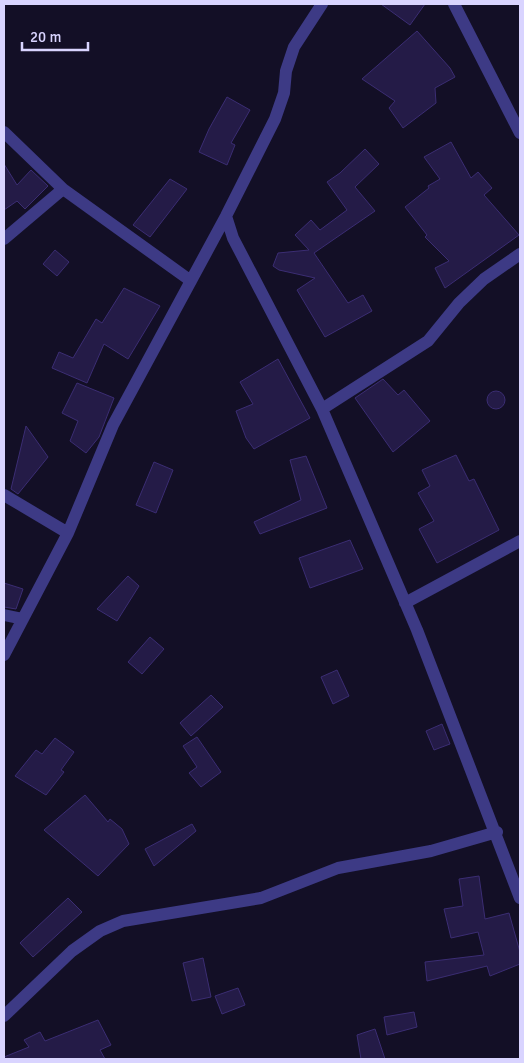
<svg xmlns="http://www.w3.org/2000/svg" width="524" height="1063" viewBox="0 0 524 1063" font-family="Signika,sans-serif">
  <rect width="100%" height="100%" fill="#130f26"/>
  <path fill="#241b47" stroke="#3b2d73" d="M381,4h44l-15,21z
    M417,31l33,37 5,9 -20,11 1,15 -33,25 -14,-20 6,-7 -33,-22z
    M227,97l23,13 -19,33 4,2 -8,20 -28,-13 10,-23z
    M451,142l20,36 7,-6 14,16 -8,7 35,40 -74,53 -10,-20 14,-7 -24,-24 2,-2 -22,-28 24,-19 -1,-2 12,-7 -16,-22z
    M365,149l14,15 -24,23 20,24 -61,42 34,50 15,-8 9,16 -47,26 -28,-47 18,-12 -36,-8 -6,-4 5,-13 31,-3 -14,-15 16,-15 9,10 27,-20 -20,-28 13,-9z
    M4,164l13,21 14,-15 17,16 -23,23 -8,-8 -13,9z
    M170,179l17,10 -37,48 -17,-12z
    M55,250l14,12 -12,14 -14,-12z
    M124,288l36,18 -32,53 -24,-15 -17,39 -35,-15 7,-16 14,6 23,-39 6,4z
    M278,359l32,59 -56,31 -8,-11 -10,-27 17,-7 -13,-22z
    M383,379l15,16 6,-5 26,31 -37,31 -38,-54z
    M77,383l37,15 -15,39 -13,16 -16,-12 8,-20 -16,-8z
    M487 400a9 9 0 1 1 18 0a9 9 0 1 1-18 0Z
    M26,426l22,31 -30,37 -7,-5z
    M456,455l13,26 5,-2 25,51 -62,33 -18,-34 15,-8 -16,-28 12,-7 -8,-16z
    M306,456l21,52 -67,26 -6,-12 47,-22 -11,-40z
    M154,462l19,8 -17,43 -20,-8z
    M350,540l13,29 -53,19 -11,-30z
    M128,576l11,10 -22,35 -20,-12z
    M4,583l19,6 -7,20 -12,-2z
    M150,637l14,12 -22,25 -14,-12z
    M337,670l12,26 -16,8 -12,-27z
    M211,695l12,12 -32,29 -11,-13z
    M442,724l8,20 -16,6 -8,-19z
    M197,737l24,35 -20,15 -12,-14 8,-6 -14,-21z
    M55,738l19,14 -13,18 3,2 -18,23 -31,-19 21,-26 6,4z
    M85,795l23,27 2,-3 12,10 7,15 -31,32 -54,-46z
    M192,824l4,7 -42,35 -9,-17z
    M479,876l6,43 24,-6 11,39v12l-30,12 -3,-10 -60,15 -2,-19 59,-7 -6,-23 -27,6 -7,-29 19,-3 -4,-27z
    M68,898l14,14 -49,45 -13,-14z
    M203,958l8,39 -19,4 -9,-38z
    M238,988l7,17 -23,9 -7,-18z
    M414,1012l3,15 -30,8 -3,-18z
    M98,1020l13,25 -11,5 5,9h-101v-2l25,-10 -5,-7 16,-8 5,9z
    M375,1029l10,30h-24l-4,-24z"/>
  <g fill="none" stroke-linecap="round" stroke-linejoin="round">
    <path stroke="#3d3a85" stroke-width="12" d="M454,4l66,129
      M4,132l59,57 128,92
      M226,216l7,22 89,171 95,221 103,268
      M4,239l59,-50
      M322,409l106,-68 31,-38 25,-24 36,-25
      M4,495l64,38
      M405,603l115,-62
      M4,615l19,4
      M4,655l64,-122 45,-108 113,-209 49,-97 9,-26 2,-22 8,-24 28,-43
      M4,1016l68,-65 28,-20 23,-10 138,-23 77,-30 93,-17 66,-19"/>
  </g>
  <rect width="524" height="1063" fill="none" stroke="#d9d4ff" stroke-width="10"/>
  <path d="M22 42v8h66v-8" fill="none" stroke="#d9d4ff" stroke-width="2.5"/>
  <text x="30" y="42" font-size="15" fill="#d9d4ff" stroke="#130f26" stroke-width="4" paint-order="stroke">20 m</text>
</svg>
